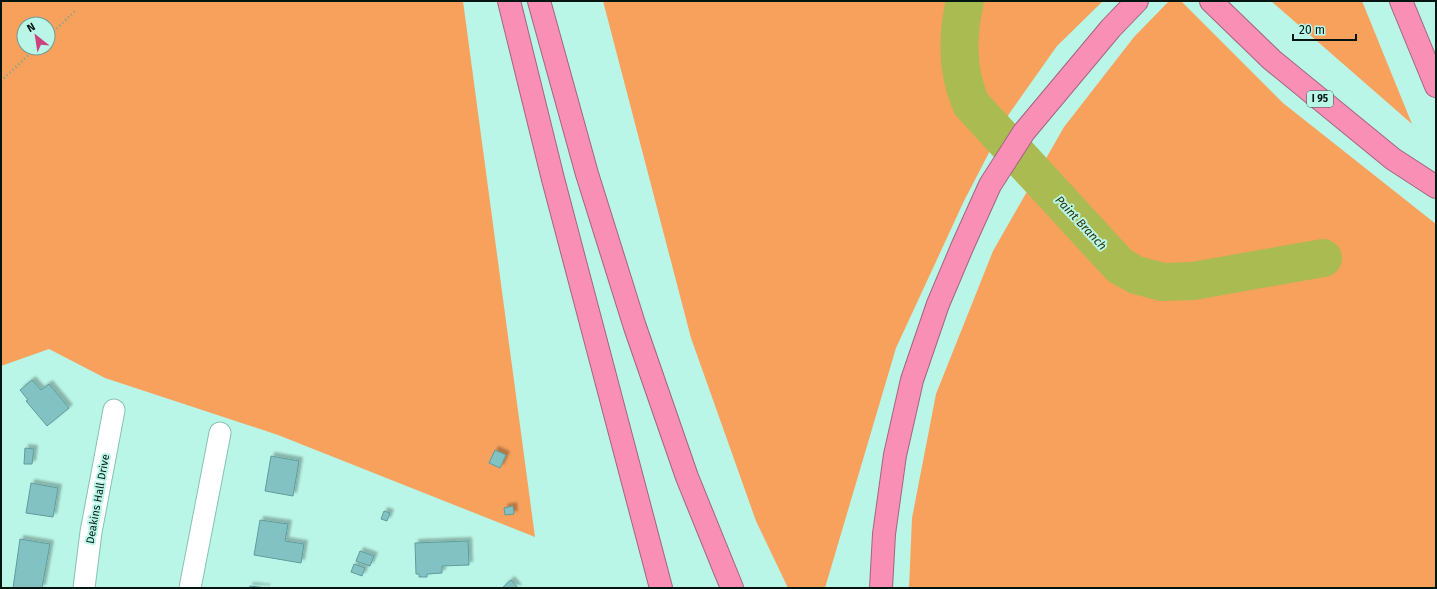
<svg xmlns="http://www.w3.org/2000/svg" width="1437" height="589" viewBox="0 0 1437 589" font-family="'Fira Sans',sans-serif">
  <defs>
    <filter id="shadow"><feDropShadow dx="3.5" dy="-3.5" stdDeviation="1" flood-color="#0004"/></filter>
  </defs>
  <rect width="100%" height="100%" fill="#baf6e7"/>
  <path fill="#f7a15d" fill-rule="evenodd" d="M1,1h462l72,536 -257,-102 -173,-57 -56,-29 -48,17zM24,24h24v24h-24z
    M603,1h500l-46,45 -48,68 -45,87 -68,147 -71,240h-37l-32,-67 -65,-183z
    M1169,1h12l102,102 153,121v364h-527l3,-70 24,-124 57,-143 71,-124 70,-90z
    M1271,1h91l50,123z"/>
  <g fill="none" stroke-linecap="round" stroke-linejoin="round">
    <path stroke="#aabb51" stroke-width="38" d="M965,1c-8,34 -8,71 6,103l149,162 16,9 27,7 30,-1 130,-23"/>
  </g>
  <path fill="#83c2c3" stroke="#5e9c9d" filter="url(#shadow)" d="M32,380l9,10 8,-6 20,24 -22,18 -21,-25 2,-1 -8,-10z
    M25,448l9,1 -2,15h-8z
    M495,450l11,5 -6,13 -11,-5z
    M271,456l28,5 -6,35 -28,-5z
    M31,483l27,5 -5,29 -27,-4z
    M513,506l1,8 -9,1 -1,-7z
    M384,511l6,2 -3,8 -6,-2z
    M260,520l28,4 -3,17 19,3 -3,19 -47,-8z
    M20,539l30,5 -8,44h-29z
    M468,541l1,24 -27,1v7l-15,1v3h-8v-3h-3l-1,-31z
    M360,551l14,5 -4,10 -14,-5z
    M354,564l11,4 -3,8 -11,-4z
    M511,580l7,8h-16z
    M250,586l17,2h-18z"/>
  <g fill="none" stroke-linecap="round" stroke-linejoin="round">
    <g stroke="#87c1b2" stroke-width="23">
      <path id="street" d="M84,588l7,-56 23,-122
        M190,588l30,-155"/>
    </g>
    <g stroke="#a3657c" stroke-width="24">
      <path id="highway" d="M509,1l44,178 108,409
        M539,1l48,173 48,153 52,150 45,111
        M1211,1l61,59 121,99 43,28
        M1401,1l35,85
        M881,588l3,-54 11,-79 17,-75 26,-76 25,-59 27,-60 34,-53 87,-104 26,-27"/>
    </g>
    <path stroke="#76a398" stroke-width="2.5" stroke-dasharray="1 3" stroke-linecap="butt" d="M48,37l28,-27
      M1,81l35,-33"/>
    <use href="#street" stroke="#fff" stroke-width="21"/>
    <use href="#highway" stroke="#fa8fb6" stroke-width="22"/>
  </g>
  <g text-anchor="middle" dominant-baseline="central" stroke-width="4" stroke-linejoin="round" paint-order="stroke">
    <rect fill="#baf6e7" stroke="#385951" stroke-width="1" x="1307" y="91" width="26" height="16" rx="3"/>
    <g font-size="10" font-weight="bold" fill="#011611">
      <text x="1320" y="99">I 95</text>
    </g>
    <g font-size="11" fill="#011611" stroke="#baf6e7">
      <text transform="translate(98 499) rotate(-80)">Deakins Hall Drive</text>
    </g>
    <g font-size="12" font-style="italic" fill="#2b3104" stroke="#baf6e7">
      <text transform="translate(1081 223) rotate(47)">Paint Branch</text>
    </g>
  </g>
  <rect width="1437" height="589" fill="none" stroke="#011611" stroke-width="4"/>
  <g transform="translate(36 36) rotate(330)"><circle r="19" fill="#baf6e7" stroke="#709c91"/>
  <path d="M0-3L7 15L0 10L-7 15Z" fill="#cb437f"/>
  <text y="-6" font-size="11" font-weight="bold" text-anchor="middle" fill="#011611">N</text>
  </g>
  <path d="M1293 34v6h63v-6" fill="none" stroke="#011611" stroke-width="2"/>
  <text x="1299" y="34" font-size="12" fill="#011611" stroke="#baf6e7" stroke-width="3" paint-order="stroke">20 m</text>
</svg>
